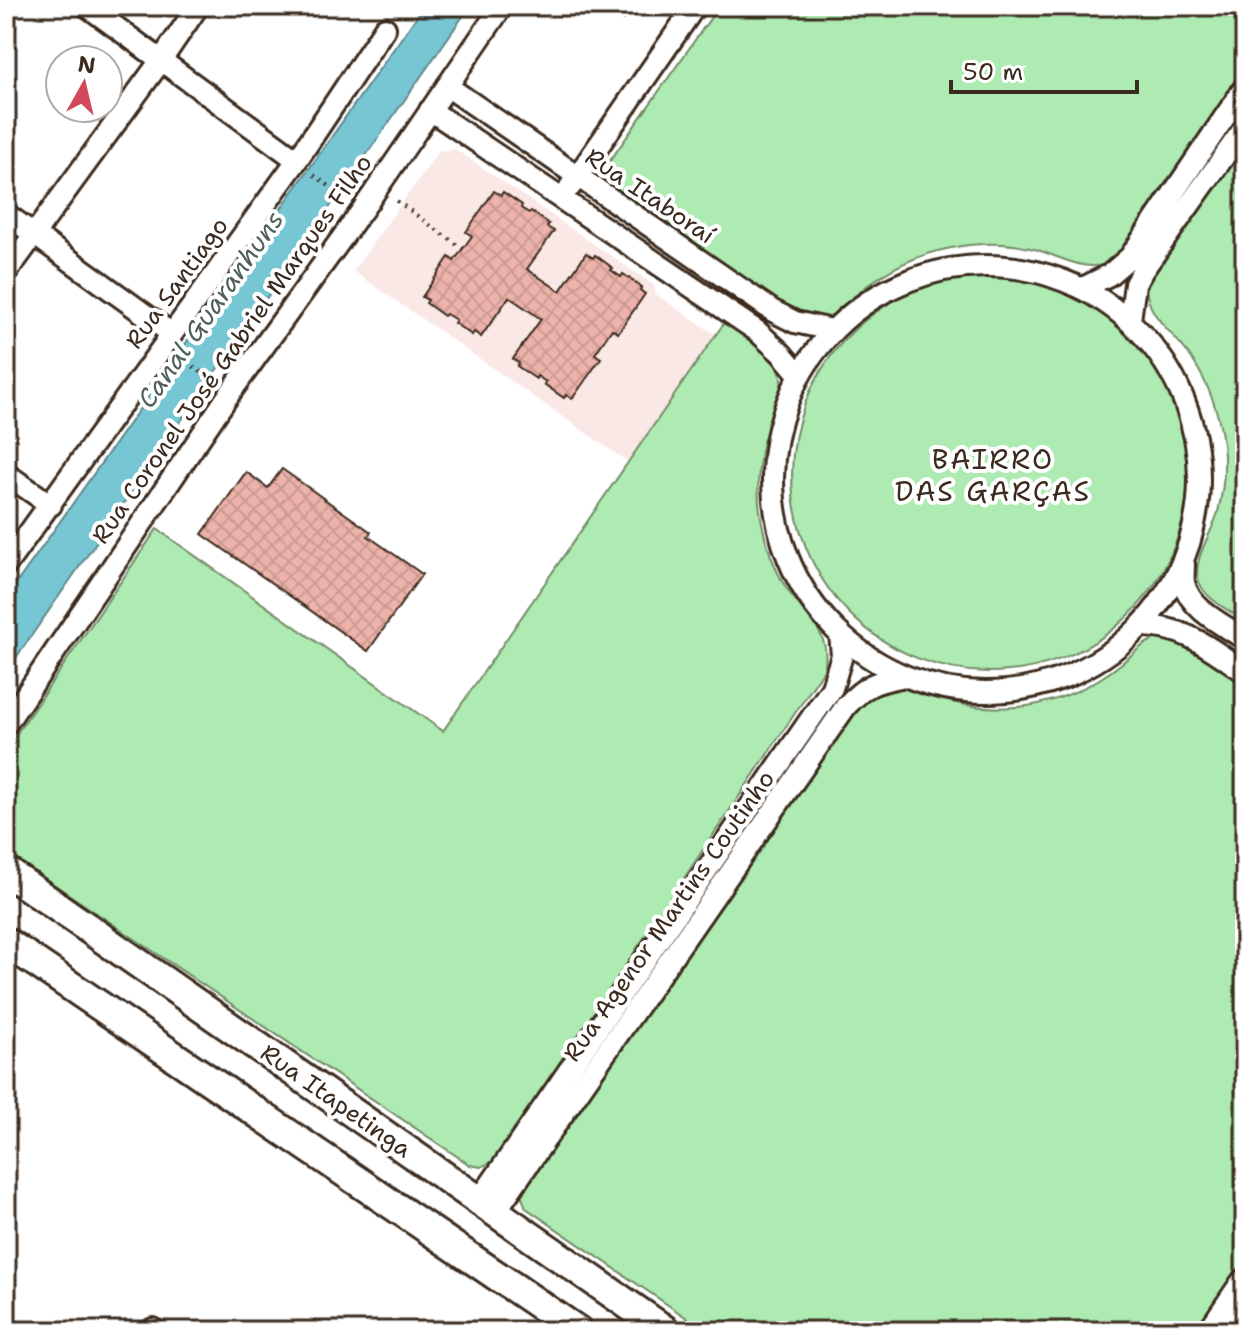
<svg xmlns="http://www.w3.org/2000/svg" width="1251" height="1337" viewBox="0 0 1251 1337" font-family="'Shantell Sans',sans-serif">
  <defs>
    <pattern id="building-cross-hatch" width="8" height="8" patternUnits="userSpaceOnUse" patternTransform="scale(2)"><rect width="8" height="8" fill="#edb3aa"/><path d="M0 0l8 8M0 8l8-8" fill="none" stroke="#cc9a92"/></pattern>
  </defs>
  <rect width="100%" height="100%" fill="#fff"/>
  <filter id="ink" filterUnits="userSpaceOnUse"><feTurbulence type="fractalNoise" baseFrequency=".0125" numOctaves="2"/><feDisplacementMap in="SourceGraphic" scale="16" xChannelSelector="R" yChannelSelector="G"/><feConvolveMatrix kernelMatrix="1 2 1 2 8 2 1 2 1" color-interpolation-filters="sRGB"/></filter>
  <g filter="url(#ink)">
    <path fill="#fae8e6" d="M455,149l200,137v8l60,40 -87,128 -275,-191 86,-120z"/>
    <path fill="#adebb2" stroke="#748a68" stroke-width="2" d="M719,6h526v66l-119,178c-5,4 -10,8 -15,11 -24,15 -56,-8 -81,-13 -26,-6 -53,-5 -79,0 -32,6 -63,21 -88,41 -10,9 -19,23 -32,28 -11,5 -24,-1 -35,-3l-183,-125c-7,-8 -9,-14 -6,-24z
      M1245,134v487c-15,-10 -39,-21 -46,-39 -8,-22 13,-48 19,-70 5,-21 8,-44 5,-67 -3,-30 -14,-60 -31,-86 -17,-27 -47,-41 -46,-76z
      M792 474a198 198 0 1 1 396 0a198 198 0 1 1-396 0Z
      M724,323c14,9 39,22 49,35 22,28 -7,63 -12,93 -4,24 -4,48 1,72 4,22 12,44 23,63 19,30 48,45 39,84l-330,491 -13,6 -11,-2 -464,-313v-103l151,-220 286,202z
      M1162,637l21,3 62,42v577l-49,72h-490l-180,-123 -5,-14 2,-11 342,-486c12,-4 29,-12 41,-11 10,1 20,7 29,11 29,10 61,13 92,9 34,-5 68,-21 95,-43 14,-11 22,-22 40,-26z"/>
    <path fill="#77c6d3" stroke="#5f888b" stroke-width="2" d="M424,6h46l-464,666v-74z"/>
    <path fill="url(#building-cross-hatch)" stroke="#3b2a1e" stroke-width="2" d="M605,6h28l-9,13z
      M494,191l7,4 2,-3 19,13 -1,3 8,5 2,-2 18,13 -2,3 7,4 -27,38 33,22 26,-38 7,5 2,-3 18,13 -2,2 10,7 2,-3 19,13 -2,3 5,4 -27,39 -6,-4 -17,25 6,4 -29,41 -6,-4 -2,3 -20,-14 2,-2 -9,-6 -1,3 -19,-13 2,-3 -6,-4 28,-40 -32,-22 -28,40 -7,-5 -2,3 -18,-12 2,-3 -10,-6 -2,2 -18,-13 2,-3 -6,-3 27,-40 5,4 18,-25 -6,-4z
      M282,469l89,63 -3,4 54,38 -54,77 -166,-117 44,-62 22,16z"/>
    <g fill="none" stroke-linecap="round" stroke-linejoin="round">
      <g stroke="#3b2a1e" stroke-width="26">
        <path id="street" d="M87,6l210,154
          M447,86l326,225 22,11 37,8
          M430,110l327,221 24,22 18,21
          M570,187l125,-181
          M6,214l166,120
          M773 479a213 213 0 1 1 426 0a213 213 0 1 1-426 0Z
          M6,273l156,-214 36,-53
          M1083,288l26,-13 21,-18 115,-170
          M1130,320l5,-36 8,-14 102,-143
          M6,474l45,31
          M1184,564c0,6 -1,13 0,19 6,27 40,42 61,56
          M6,565l289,-402 90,-135
          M1141,626c44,0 70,23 104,46
          M6,724l224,-331 133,-184 139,-203
          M479,1201l353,-513 10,-33 -2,-21
          M495,1212l351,-506c21,-23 30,-24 59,-30
          M152,1331l1,-2"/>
      </g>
      <g stroke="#3b2a1e" stroke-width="34">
        <path id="secondary" d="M6,871l660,460
          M6,942l572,389
          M1213,1331l32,-47"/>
      </g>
      <path stroke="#3b2a1e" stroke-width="4" stroke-dasharray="2 6" stroke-linecap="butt" d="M314,175l32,23
        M397,201l66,48
        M180,357l32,23"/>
      <use href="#street" stroke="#fff" stroke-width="20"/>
      <use href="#secondary" stroke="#fff" stroke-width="28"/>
    </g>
  </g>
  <g text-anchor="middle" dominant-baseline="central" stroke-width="8" stroke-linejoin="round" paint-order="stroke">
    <g font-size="24" fill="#3b2a1e" stroke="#fff">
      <text transform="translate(650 196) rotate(34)">Rua Itaboraí</text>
      <text transform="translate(177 283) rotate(-54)">Rua Santiago</text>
      <text transform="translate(232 349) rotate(-55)">Rua Coronel José Gabriel Marques Filho</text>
      <text transform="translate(669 916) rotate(-55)">Rua Agenor Martins Coutinho</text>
      <text transform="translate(336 1101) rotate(35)">Rua Itapetinga</text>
    </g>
    <g font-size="26" font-style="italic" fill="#50615d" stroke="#fff">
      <text transform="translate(210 309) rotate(-55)">Canal Guaranhuns</text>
    </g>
    <g font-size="28" letter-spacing="2" fill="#3b2a1e" stroke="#fff">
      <text x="993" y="459">BAIRRO<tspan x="993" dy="32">DAS GARÇAS</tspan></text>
    </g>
  </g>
  <rect width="1251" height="1337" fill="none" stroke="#fff" stroke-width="32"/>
  <rect x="16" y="16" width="1219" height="1305" fill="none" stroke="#3b2a1e" stroke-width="3" filter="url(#ink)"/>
  <g transform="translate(84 84) rotate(8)"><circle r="38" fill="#ffffff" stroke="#b1aaa5" stroke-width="2"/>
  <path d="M0-6L14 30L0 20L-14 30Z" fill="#d1495b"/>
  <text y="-12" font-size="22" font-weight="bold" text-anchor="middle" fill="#3b2a1e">N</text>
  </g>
  <path d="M951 80v12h186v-12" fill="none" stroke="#3b2a1e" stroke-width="4"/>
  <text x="963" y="80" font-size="24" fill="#3b2a1e" stroke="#ffffff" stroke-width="6" paint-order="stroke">50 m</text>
</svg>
